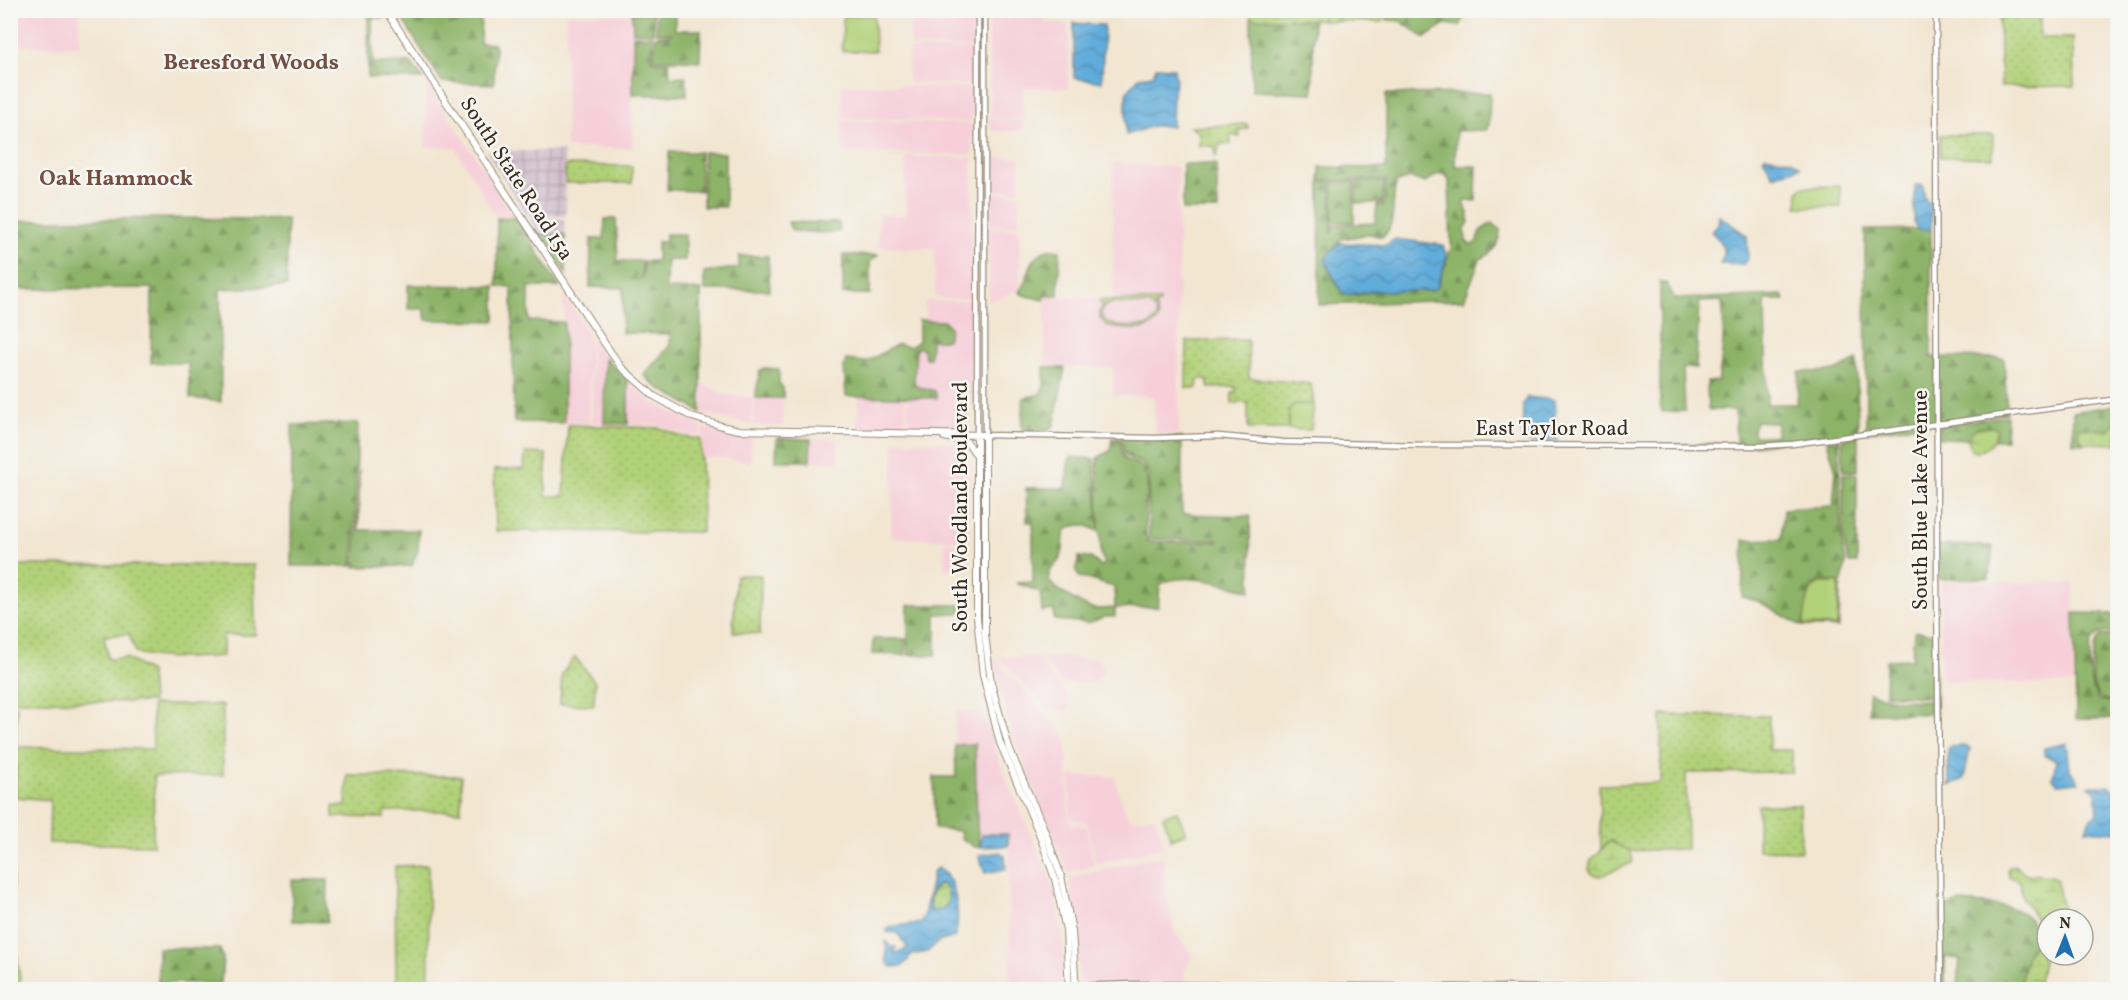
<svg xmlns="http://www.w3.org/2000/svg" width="2128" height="1000" viewBox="0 0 2128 1000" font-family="Vollkorn,serif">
  <defs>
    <pattern id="industrial-grid" width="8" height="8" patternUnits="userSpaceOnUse" patternTransform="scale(1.5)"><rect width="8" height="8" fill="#d1bdcb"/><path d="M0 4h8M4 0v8" fill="none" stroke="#ab9aa4"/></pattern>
    <pattern id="grass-dots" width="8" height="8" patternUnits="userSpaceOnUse" patternTransform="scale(1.5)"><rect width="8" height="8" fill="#b1d178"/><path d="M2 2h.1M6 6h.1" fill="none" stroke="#99b467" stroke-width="1.8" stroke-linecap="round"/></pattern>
    <pattern id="forest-firs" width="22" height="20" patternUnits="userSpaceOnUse" patternTransform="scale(1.5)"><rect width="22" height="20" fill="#8cb368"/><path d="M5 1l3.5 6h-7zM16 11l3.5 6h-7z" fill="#749255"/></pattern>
    <pattern id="wetland-marsh" width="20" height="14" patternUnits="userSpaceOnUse" patternTransform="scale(1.5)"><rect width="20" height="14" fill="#b1d178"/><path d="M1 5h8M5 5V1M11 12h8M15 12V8" fill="none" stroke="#99b467"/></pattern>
    <pattern id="cemetery-stones" width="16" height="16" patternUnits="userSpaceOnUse" patternTransform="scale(1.5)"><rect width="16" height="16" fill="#b1d178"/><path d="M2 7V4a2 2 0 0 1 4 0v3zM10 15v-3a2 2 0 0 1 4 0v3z" fill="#99b467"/></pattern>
    <pattern id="water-waves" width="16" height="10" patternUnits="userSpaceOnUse" patternTransform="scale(1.5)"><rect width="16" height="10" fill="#61acda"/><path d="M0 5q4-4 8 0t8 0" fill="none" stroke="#518cb0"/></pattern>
  </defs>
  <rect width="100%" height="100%" fill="#f6f6f2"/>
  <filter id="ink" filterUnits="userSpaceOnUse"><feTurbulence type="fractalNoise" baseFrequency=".0167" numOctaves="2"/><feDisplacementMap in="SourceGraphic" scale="12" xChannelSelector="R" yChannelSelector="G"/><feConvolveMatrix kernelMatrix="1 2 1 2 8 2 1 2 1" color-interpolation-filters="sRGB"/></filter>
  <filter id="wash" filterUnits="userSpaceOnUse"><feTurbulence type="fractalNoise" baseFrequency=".008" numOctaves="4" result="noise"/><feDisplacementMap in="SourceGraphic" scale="24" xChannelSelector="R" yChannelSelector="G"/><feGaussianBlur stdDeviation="1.35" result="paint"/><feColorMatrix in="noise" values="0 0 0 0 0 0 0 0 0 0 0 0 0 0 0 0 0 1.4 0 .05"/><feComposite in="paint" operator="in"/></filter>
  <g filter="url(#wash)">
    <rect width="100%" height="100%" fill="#f2e6d1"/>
    <path fill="#f6cfd9" d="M12,11h67l1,35h-67z
      M989,11h56v12l24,1 -1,64 -44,-1v6h-33v26l30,1 2,-2 1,-16v29h-34l-1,-114h51v-2l-51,-1z
      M566,14l66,1v133h-66z
      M910,16l63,1 -1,31 -62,-1z
      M909,49l63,1v35l-64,-2z
      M427,84l84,126 3,5h-19l-40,-68h-30z
      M842,84l130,4v34l-130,-5z
      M992,93h31l-1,25h-31z
      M842,120l130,4v31l-130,-3z
      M863,155l109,3v141l-37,-1v-50l-57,-1 1,-32h27l-1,-57z
      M989,158h31l-1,33 -30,-1z
      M1113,163l65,4 1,265 -3,2h-21l-1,-38h-41v-28l-68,-2v-69l68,2z
      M989,193l30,1v32l-30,-1z
      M989,228h30l1,62 -32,12z
      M564,293l23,38 3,26 -1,66h-25z
      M925,301h47l-3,130 -61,-2v-31h29l-23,-15 2,-35 8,2 17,-30h-15z
      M589,335l16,23 -1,65h-12v-66z
      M628,381l26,22 47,23v10l-17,-2 -24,-9 -32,-1z
      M703,384l20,10 30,4 -2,27 -48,-12z
      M859,397l47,1v31l-49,-1z
      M755,398h28l-1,28 -29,-1z
      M703,427l49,9 -1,27 -25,-5h-23z
      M811,439h27v22h-28z
      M894,441l74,2 1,98 -78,-4z
      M944,543l25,1v25h-25z
      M1941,582l133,1 -1,101 -132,-3z
      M993,657l71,77 3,12 1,74 4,4 14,3 8,38 -26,8 -55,-137z
      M1003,657h35l9,15 21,25 2,13 -23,-1 -48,-51z
      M1041,657l55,2 6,6v10l-7,7 -34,1z
      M956,711h27l20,60 50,114 10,54 1,46 -54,-1 -1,-149h-29l-3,-9 -2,-82 -20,1z
      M1070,776l45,1 4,18 11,25 25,-4 9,31 -68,17 -8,-38 -2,-4 -16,-3z
      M1157,856l8,2 -1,20 10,54 19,23 -8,16v11l-106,1 -1,-58 -9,-47z"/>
    <path fill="url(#industrial-grid)" d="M486,151h78l2,65 -39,-1z
      M529,218l35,1 1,16h-26z"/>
    <path fill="url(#grass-dots)" stroke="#767e4b" stroke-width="1.5" d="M1999,18h41v20h33l1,48 -73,1z
      M1940,135h53v23l-53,-1z
      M565,165l67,1v17h-66z
      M1248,340l1,38 62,6 3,20h-19l-6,5 -1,20h-40v-26h-16v-10h4v-6l-27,1 -2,-9h-9l-1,9h-11l1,-47z
      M568,425l92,3 23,9 18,2 1,93 -206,-1 -2,-61 30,-1 1,-16 21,1v42h18z
      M14,565h240l1,70h-32v21c-31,2 -57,4 -87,-3l-7,-19 -25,2 4,23 18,-1 24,14 2,30 -137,-1z
      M736,575h25l-1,59 -27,-2z
      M575,657l20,25 -1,23 -34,-1 2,-30z
      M152,705h71v70l-69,1 -1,69 -104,-2 1,-43 -34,-3 1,-50 136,2z
      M1661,715l108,1v34h23v22l-106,1 1,76 -62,2 -12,-10 -6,1 -6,8 -2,-65 62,-2z
      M347,775l114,1v35h-76l-1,7 -51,-1v-11h13z
      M1758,805h42l1,46 -43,-1z
      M428,865l1,118h-33l-1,-117z"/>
    <path fill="url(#forest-firs)" stroke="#646e43" stroke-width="1.5" fill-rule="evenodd" d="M360,11h18l5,7h-11l1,45h37l14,16 -56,-1v-67z
      M397,11h83h-6l7,2 -1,30 15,1 -1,40 -52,-2z
      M1386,11h65l13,7 -4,8 -15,-2 -20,14 -25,-17 -13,-1z
      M632,13h22l-1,20 -20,-1z
      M657,13h18v17h26l-1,31 -47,-2 3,-23 16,-1v-2h-16z
      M1251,18l62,2v73l-61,-2z
      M633,35l20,1 -2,25 18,1 1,15 16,-1 1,19h-54z
      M1490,93l-1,32 -3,5 -30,1 -1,35h22l-1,35 -11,-1 -2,3c5,9 10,16 2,26l1,12 5,4 5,-2 4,-12 12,-8 8,6c0,15 -7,25 -20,30l-16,41 -145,5 1,-123h11l1,51 1,-8 42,-2 2,-18h7l2,-25h-66v-13l66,1v-74zM1438,174h6l5,5 2,69 -14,40 -64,3 -15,4 -17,-4 -15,-26 15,-26 29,-5 12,3c16,-9 8,-40 15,-55l14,-4 14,5z
      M669,152h31l1,39 -34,-1z
      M703,152l22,1v54h-22z
      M1183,164h33l2,46h-35z
      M1333,182h21v40h-21z
      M1356,182h28l-2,21h-26z
      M150,218l137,1v67l-67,3 1,113 -31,-4 -2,-35h-37l1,-75 -138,1v-68z
      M497,218h19l44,69h-31v34l35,1v101l-50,-1 -2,-135 -15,-1z
      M605,219h11l2,42h24v18l2,-18h13v-19h9v-8h19v26h-18l-1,29 35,1v122l-46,-26 -11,-11 26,-30v-11l-48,-1 1,-45 -33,-1 1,-48h13z
      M788,222l51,1 1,8c-9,3 -37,1 -48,0z
      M1931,229v128h5l1,66 -71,9 -1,-202z
      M539,235h26l1,39 -25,-37z
      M1047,250h13l-2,46h-13l-1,4 -21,-5 -4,-3c11,-14 8,-34 28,-42z
      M843,255h35l-8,7v32h-27z
      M739,256h29l2,34h-66v-18l35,-4z
      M1660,282l7,2 8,15 108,-4 2,5h-20l2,104h30l2,-32 36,-1 22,-11 1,74 -32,4 -2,-3 -63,10 -99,-1 74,-1 -1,-33h-27l-1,-28 11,-1c5,-26 7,-54 4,-80l-23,1 -3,66h-13l2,43 -23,1 -2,-8zM1756,421l21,2 -1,13h-22l-1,-6z
      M408,285l87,1v35l-69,-1 -2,-11h-16z
      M919,320l26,1 5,7 -3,12h-16l-1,18h-5l-1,-8 -4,-3 -4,2 -2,34 4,4 17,4 2,7 -91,-2 -2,-30 2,-6 20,2 32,-18 12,3 9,-6z
      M1938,357l66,1 3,55 -68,9z
      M605,358l23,23v43l-24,-1z
      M1044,367l21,1 -11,58 -8,5h-24l1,-33 17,-4 4,-8z
      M764,368l15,1v14l4,5v10h-28l5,-27z
      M2117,405c0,25 -7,31 -31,23l-5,12 3,3h-11v-31z
      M2007,416l-1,24h-13l3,-6 -5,-7 -14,1 -8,11 -30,-1v-13z
      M358,423l-5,143h-62l1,-141z
      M1858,436v35h-15l-1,-32z
      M1182,437v77l68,2 1,75c-23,-6 -70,-21 -91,-6l-2,22 -43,1v9h-11l-15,6 -35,-3v-10l-12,2 -2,-20 -24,-9 17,-1v-60h-6l-1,-34h40l2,-25 3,-6 23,2 5,70 -2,-71 13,-7 2,-13h6l6,20c6,4 13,5 18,9 13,10 -2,57 6,75h70v-2l-69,-1v-65l-6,-10 -17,-8 -6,-18zM1085,525l15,7 1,23 4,8 -4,3 -10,-8 -12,-1 -3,12 3,8 35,10 1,21c-7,0 -18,2 -24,0 -8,-2 -40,-21 -42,-28 -2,-9 6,-14 10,-20 12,-16 -8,-35 26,-35z
      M777,438l34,1 -1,22h-34z
      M1839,439l2,100 5,25 -6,26 -1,38 -38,-2 -41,-24 -18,-5 2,-57 37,-1 3,-30 49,-3 3,-35 -9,-30zM1819,582h20l-2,45 -35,-1c1,-6 4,-13 5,-20 2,-12 -1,-18 12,-24z
      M359,470v60h60l-1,20 -6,16 -57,1z
      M1843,474h14v89h-8l-6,-25z
      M1938,545l55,1 -4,32 -51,1z
      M908,605h61v8l-33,1v41h-28z
      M2074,613l43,1v19c-7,-1 -17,-2 -23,5 -8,10 -4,54 5,62l18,3v16h-41z
      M1917,631l16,2 3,65 -51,-4 1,-34 26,-1 2,-27z
      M2117,635v65c-6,0 -13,1 -18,-3 -10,-9 -8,-54 2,-61z
      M873,639h33l-1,16 -33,-1z
      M1869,693l30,7 37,1v13l-67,-1z
      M975,744l2,82 3,21h-6l-13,-9 -1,-7 -25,-2 -1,-52h22l-1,-32z
      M292,880h36l-1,42 -35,-1z
      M1962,902c31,4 82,-1 71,45l-5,5 -9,37h-77l-1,-82zM1945,957l15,2 -3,26h-12z
      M158,948l62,1 3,9 -2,25h-63z"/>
    <path fill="url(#wetland-marsh)" stroke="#767e4b" stroke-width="1.5" d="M1247,124l1,4 -9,3 1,6 -10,-2 1,9h-11l-4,13 -2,-11h-15v-13l-9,-6z
      M2117,420v24l-32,-1 -6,-6v-9l30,3z
      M1991,427l6,2c-2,11 -9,21 -21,23 -7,-4 -9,-11 -6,-19l7,-5z
      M1610,841l20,10 3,8 -1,4 -32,13 -7,-1 -4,-5 2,-10z
      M2015,865l11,9 24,2 6,3 8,33 5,7h-22v3l-8,2 -16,-26 -3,-17 -11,-4 -1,-9z
      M941,883l7,7 1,12 -8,8 -8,1c-7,-8 -2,-19 5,-27z
      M2040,941l3,20 -4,21 -8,-2 -12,8 9,-36z"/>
    <path fill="url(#cemetery-stones)" stroke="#767e4b" stroke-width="1.5" d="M1251,11h71v9l-71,-2z
      M1323,11h60v11l-60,-1z"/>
    <path fill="#b1d178" stroke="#767e4b" stroke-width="1.5" fill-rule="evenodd" d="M874,15l1,36h-33l1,-35z
      M1802,187l38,-1 1,21h-44l1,-15z
      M1100,300l60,1v3l-5,1 4,13c-7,16 -36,11 -51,9l-8,-9v-8l4,-6 -5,-1zM1111,303l39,2 6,6 1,7 -9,8c-14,0 -42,5 -47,-12l3,-7z
      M1295,404h19l-3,26 -23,-1 1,-20z
      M1820,583h19l-2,43 -34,-1c4,-15 1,-34 17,-42z
      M11,706h6l-5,200 9,84 -11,-1z
      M1177,811l9,22 -15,6 -8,-23z"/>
    <path fill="url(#water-waves)" stroke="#4e6b7c" stroke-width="1.5" fill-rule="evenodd" d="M1074,23l30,2 -2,57 -28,-4z
      M1156,67l18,1 2,13 -3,11 -1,34h-19l-27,9v-42l13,-16 14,-2z
      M1765,156l26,4 9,7 -27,9 -10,-18z
      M1915,185h8l2,14 6,5v25l-13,1 -4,-7z
      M1719,215l28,21 1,23 -6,6 -22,-1c8,-13 1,-24 -9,-32l7,-8z
      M1395,239l48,6 4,12 -10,31 -8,3h-56l-26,4 -6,-4 -16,-31 3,-6 12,-11 47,2z
      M1527,397l27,3 3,41 -35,1 1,-38z
      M2067,743l3,27 9,12 -21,2 -5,-6 3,-18 -12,-5v-7z
      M1964,746l6,3 -6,30 -15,7 -1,-39z
      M2089,786h20l7,5 1,41 -31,-2 3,-9 9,-8 -2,-21z
      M982,834h26v12l-28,1z
      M1000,852l5,4 1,13 -21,4 -6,-18z
      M937,868c20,8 24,51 18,69l-17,5 -11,10 -15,3 -9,11 -12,1 -5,-6v-20l5,6h5l-2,7 14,-6 -11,-15 -10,-1 1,-5 32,-4 4,-6 9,-45zM941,883l7,7 1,12 -8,8 -9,1c-5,-8 -3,-23 9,-28z"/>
  </g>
  <g filter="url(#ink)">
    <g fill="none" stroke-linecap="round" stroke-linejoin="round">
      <g stroke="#968878" stroke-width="7">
        <path id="major" d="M985,10v425l170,3 64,-2 64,6 144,3 334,1 32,-2 325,-45
          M1936,10l1,572 4,408
          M977,434l1,-424
          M1076,986l58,-2 661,6
          M1076,986l57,1 6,-2"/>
      </g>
      <g stroke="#968878" stroke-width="8">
        <path id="highway" d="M386,10l219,334 16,23 33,29 38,21 33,10 14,3 246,5
          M977,434v183l6,58 17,68 39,90 16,46 11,51 3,60
          M985,435v199l6,49 18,65 35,81 17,47 11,55 4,59
          M944,437l23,5 8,11"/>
      </g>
      <use href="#major" stroke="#fff" stroke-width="4.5"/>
      <use href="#highway" stroke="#fff" stroke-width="6"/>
    </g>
  </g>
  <g text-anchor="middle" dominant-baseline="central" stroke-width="5" stroke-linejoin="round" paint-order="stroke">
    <g font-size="21" fill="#3b2a1e" stroke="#f6f6f2">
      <text transform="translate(516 179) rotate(57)">South State Road 15a</text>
      <text x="1552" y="429">East Taylor Road</text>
      <text transform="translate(1921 500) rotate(-90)">South Blue Lake Avenue</text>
      <text transform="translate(961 507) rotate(-90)">South Woodland Boulevard</text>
    </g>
    <g font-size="22" font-weight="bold" fill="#744f41" stroke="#f6f6f2">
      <text x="251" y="63">Beresford Woods</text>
      <text x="116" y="179">Oak Hammock</text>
    </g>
  </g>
  <rect width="2128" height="1000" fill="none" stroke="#f6f6f2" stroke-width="36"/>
  <g transform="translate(2065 937) rotate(1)"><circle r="28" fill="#f6f6f2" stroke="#aba49d" stroke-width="1.5"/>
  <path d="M0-4.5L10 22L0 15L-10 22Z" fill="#1f6fb2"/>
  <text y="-9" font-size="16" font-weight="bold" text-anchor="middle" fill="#3b2a1e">N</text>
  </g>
</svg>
